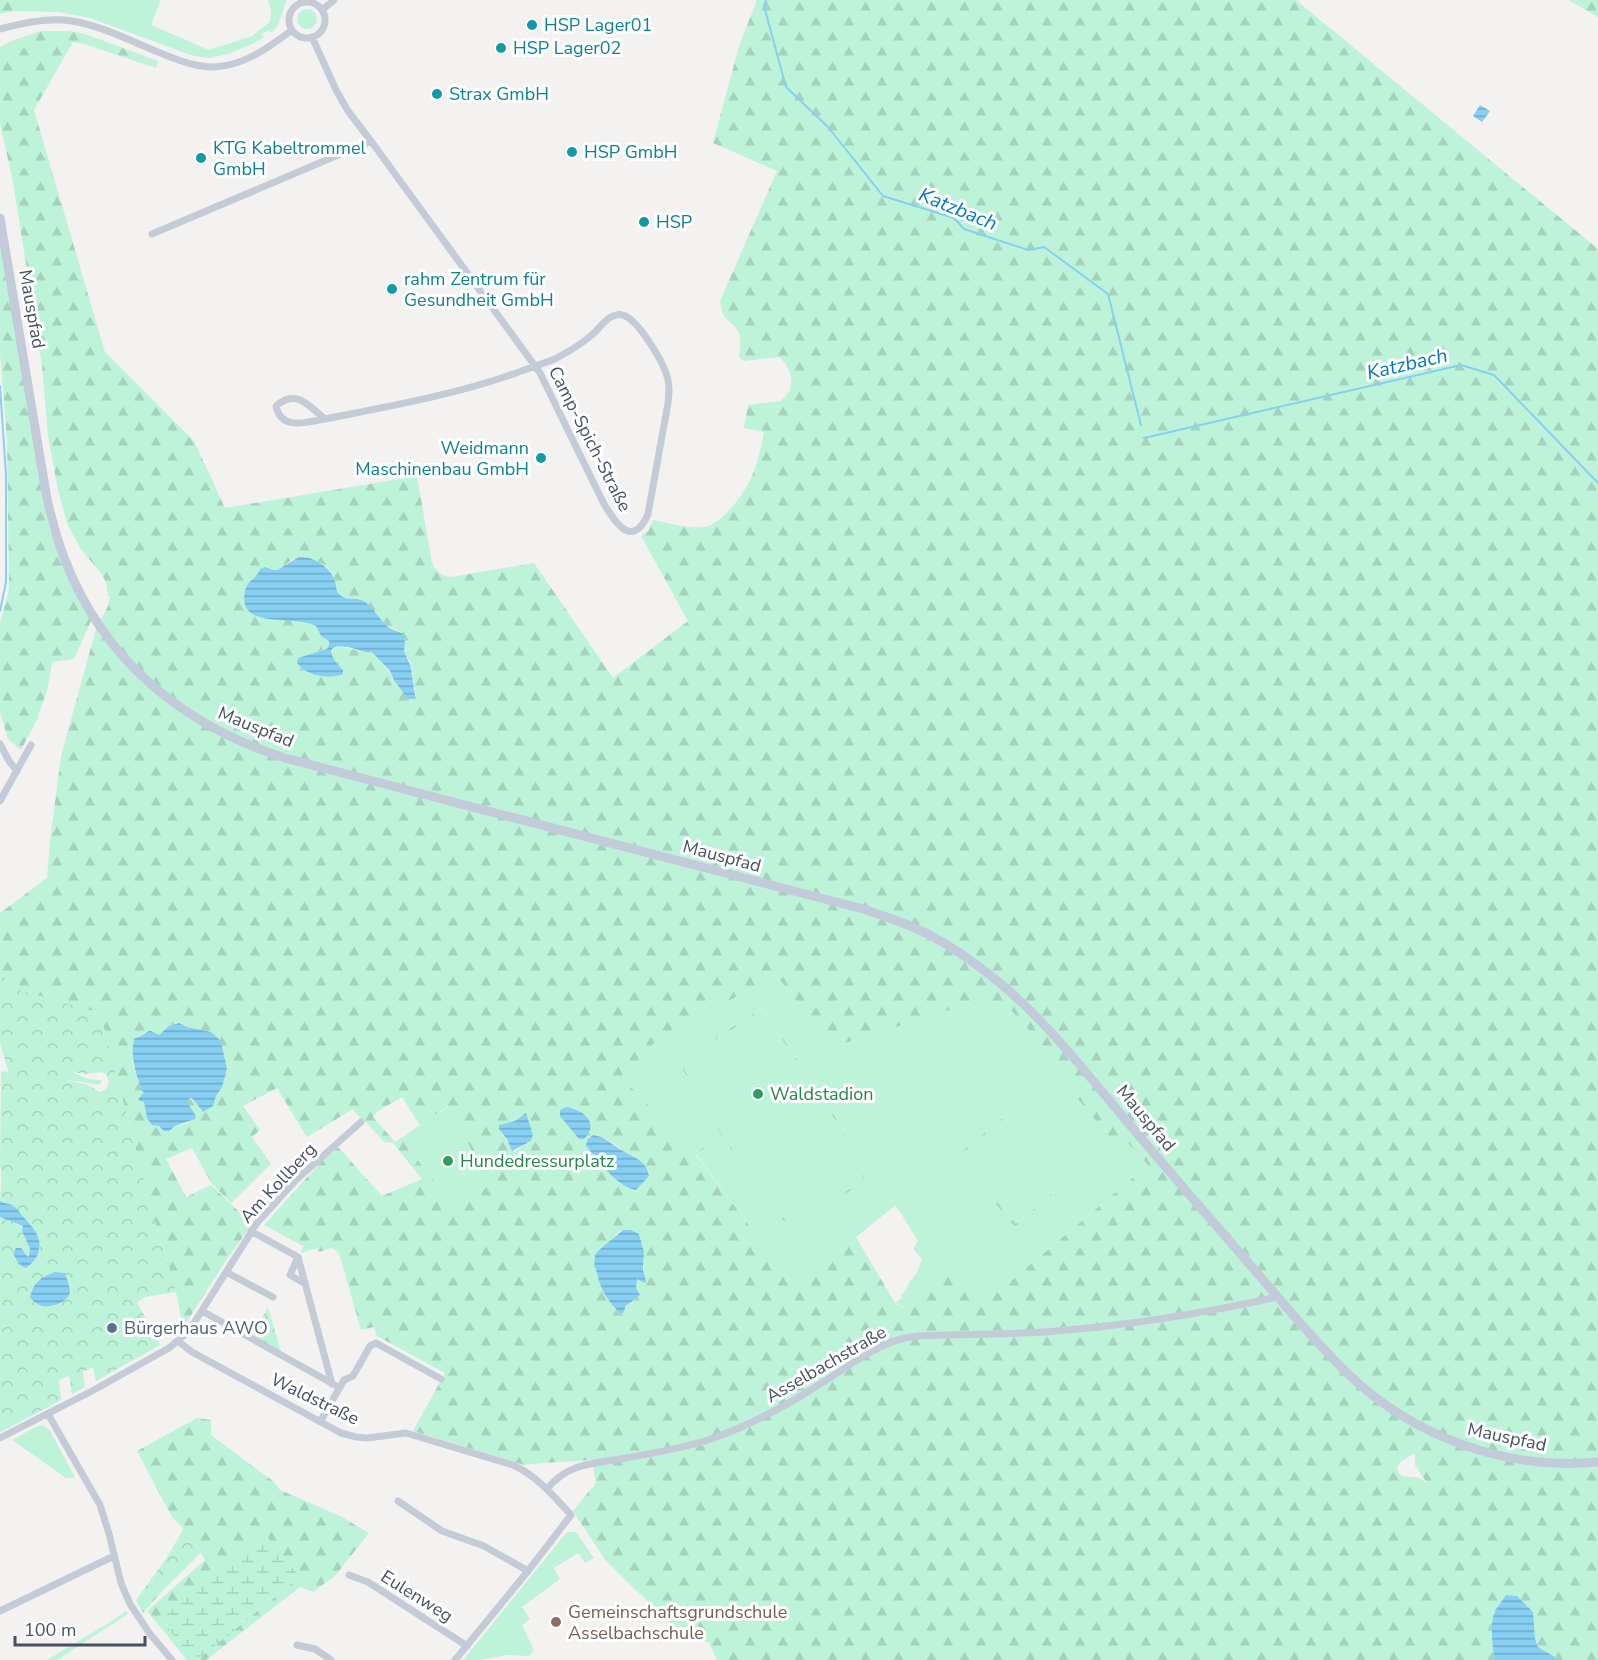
<svg xmlns="http://www.w3.org/2000/svg" width="1598" height="1660" viewBox="0 0 1598 1660" font-family="'Nunito Sans',sans-serif">
  <defs>
    <pattern id="forest-firs" width="22" height="20" patternUnits="userSpaceOnUse" patternTransform="scale(1.5)"><rect width="22" height="20" fill="#bdf3d9"/><path d="M5 1l3.5 6h-7zM16 11l3.5 6h-7z" fill="#a4d2bd"/></pattern>
    <pattern id="wetland-marsh" width="20" height="14" patternUnits="userSpaceOnUse" patternTransform="scale(1.5)"><rect width="20" height="14" fill="#bdf3d9"/><path d="M1 5h8M5 5V1M11 12h8M15 12V8" fill="none" stroke="#a4d2bd"/></pattern>
    <pattern id="park-crowns" width="20" height="18" patternUnits="userSpaceOnUse" patternTransform="scale(1.5)"><rect width="20" height="18" fill="#bdf3d9"/><path d="M2 6a3 3 0 1 1 6 0M12 15a3 3 0 1 1 6 0" fill="none" stroke="#a4d2bd"/></pattern>
    <pattern id="water-rules" width="6" height="5" patternUnits="userSpaceOnUse" patternTransform="scale(1.5)"><rect width="6" height="5" fill="#87cff3"/><path d="M0 2.5h6" fill="none" stroke="#70aac8"/></pattern>
  </defs>
  <rect width="100%" height="100%" fill="#f4f1f1"/>
  <path fill="#bdf3d9" fill-rule="evenodd" d="M21,0h140l-10,25 58,25 43,-14 18,-14 1,-12 -3,-10h19c-6,11 -6,25 -16,33l-2,-3 -7,4 2,3 -10,6 -23,10 -21,5 -9,-1 -10,-2 -101,-37 -31,-6 -47,-1z
    M297 19a10 10 0 1 1 20 0a10 10 0 1 1-20 0Z
    M779,979l54,68 123,-39 23,-2 31,3 45,51 5,10 -3,3 57,68 4,-4 9,5 21,23 -162,137 -75,8 -16,-7 8,-5 -2,-3 4,-3 5,-11 5,-3 7,-18 -7,-12 3,-7 -22,-36 -103,78 -98,-130 -73,-75 32,-35 12,-10 76,-39zM763,1008l78,118 15,32 -16,-31 -77,-117 -83,52 17,32 -19,-33zM1104,1148l-89,78 -44,-53 45,51z
    M449,1106l41,78 -34,25 -55,-70z
    M42,1425l7,4 26,48 -2,1h-7l-54,-38 24,-13z
    M567,1532h9l18,26 -9,5 -7,-10 -24,15 6,11 -38,28 8,12 -8,6 12,25 -5,6 -22,-1 -26,5h-18z
    M126,1611l2,3 -71,46h-10l63,-38z"/>
  <path fill="url(#forest-firs)" fill-rule="evenodd" d="M0,0h21l-9,11 -12,3z
    M757,0h539l302,249v1411h-38l-22,-13 -3,-8 -2,-27 -16,-16 -10,-1c-4,5 -9,10 -12,16 -6,14 -2,34 -1,49h-777l-8,-17 -38,-19 -65,-63 -33,-50 23,-28 -4,-23 -49,3 -19,2 -111,-34 32,-58 -68,-37 -3,-9 -13,3 -22,-77 -8,-5 -12,4 -2,-4 -16,5 2,-7 -39,-21 56,-62 18,-16 44,49 40,-17 -29,-36 -9,-1 -18,-20 -6,-4 -7,-9 -46,28 -30,-49 -34,18 17,24 -8,7 19,27 -40,39 -19,-19 -20,-36 -26,11 20,38 25,-12 41,39 -27,38 -42,66 -7,-36 -10,-36 -13,-40 -49,-188 -8,-16 -77,-22 -19,-16v-61l47,-35 3,-37 11,-85 35,-127 12,-23 2,-10h-2l-2,-14 -6,-10 -20,-24 -13,-25 -9,-33 -10,-54 -6,-71 -29,-183 -13,-59v-76l9,-5 32,-11h29l15,3 73,27 -2,7 -72,-24 -11,-2 -39,68 71,242 89,89 31,67 192,-32 15,87c4,9 9,13 19,14l83,-14 79,115 75,-57 -47,-85 7,-5 5,-11c16,3 35,9 51,7 17,-2 38,-31 45,-45 8,-15 12,-34 15,-50l-20,-4 4,-23 33,-4c2,-3 8,-8 9,-12 5,-12 -3,-25 -11,-32l-35,4 -5,-4c1,-9 3,-18 -1,-26 -9,-15 -15,-7 -18,-30l57,-130 -64,-28 26,-97zM303,557c9,2 21,6 27,13 12,15 -2,29 26,29l31,27 15,7 3,21 4,6 3,7 1,17 4,13 -9,2c-11,-18 -21,-32 -36,-47 -14,1 -24,-7 -38,-4l-3,7c3,7 11,11 13,18 -14,8 -37,3 -47,-10l1,-5 29,-9 2,-4v-4l-8,-5 -5,-10 -3,-2 -69,-29c3,-16 12,-13 16,-26l17,1 15,-10zM779,979l54,68 123,-39 23,-2 31,3 45,51 5,10 -103,86 58,71 103,-90 9,5 21,23 -162,137 -41,-47 -34,55 -16,-6 8,-6 -1,-3 3,-3 5,-11 5,-3 7,-18 -7,-12 3,-7 -22,-37 -103,79 -98,-129 28,-17 47,70 21,20 65,-40 6,-6 2,-6 -23,-49 -78,-118 -85,53 44,75 -27,17 -73,-75 32,-35 12,-10 76,-39zM763,1010l77,117 23,47 -1,7 -7,5 -64,39 -20,-19 -48,-70 -43,-74zM179,1023l8,4 24,5 10,9 6,28 -5,18 -6,9 -3,10 -8,5 -4,-1 -8,-12 -5,2v3l8,13c-9,12 -30,12 -44,9l-8,-23 -5,-6h3l2,-4 -2,-1 -10,-29 2,-8 -1,-12c13,-10 10,-14 26,-7l12,-10zM1057,1074l56,67 -97,83 -58,-67zM402,1097l18,28 -25,17 -22,-25 5,-6zM448,1106l42,78 -34,25 -55,-70zM575,1110l11,6 3,5 -10,18 -15,-19zM525,1114h1l7,22 -2,5 -17,11 -7,-13 -8,-10v-4l16,-4zM597,1135l13,6 20,15 4,1 14,12 1,6 -13,15c-22,-8 -35,-27 -50,-44 1,-8 4,-10 11,-11zM896,1205l22,36 -4,7 8,12c-4,10 -6,14 -12,22 -4,5 -4,9 -9,13l2,3 -8,5 -39,-66zM631,1230l8,4 5,18v23l-8,5v8l3,6v2c-7,5 -12,9 -17,17h-2c-8,-8 -16,-17 -20,-29 -3,-7 -2,-12 -6,-18l1,-11 4,-5 12,-9 8,-10zM1415,1453v12l12,18c-4,-3 -9,-6 -14,-6 -9,-1 -12,1 -16,-8l3,-7z
    M1569,0h29v17l-28,-16z
    M0,243l49,284 19,52 23,42 -17,38 -22,3 -4,25 -11,33 -16,30 -13,-11 -8,-27v-89l8,-29 1,-10 -2,-143 -7,-89z
    M197,1418l14,2v15l62,46 7,9 60,26 29,17 -34,43 -22,16 -13,-5 -94,73h-19l-40,-49 58,-51 -12,-22 -21,-21 -35,-66z"/>
  <path fill="url(#wetland-marsh)" d="M265,1534l35,43 -103,83h-5l-31,-41z"/>
  <path fill="url(#park-crowns)" fill-rule="evenodd" d="M0,974l19,16 77,22 8,16 49,188 13,40 10,36 -31,5 -8,5 23,43 -64,36 -3,-14 -10,5 2,15 -13,7 -3,-18 -10,4 2,20 -60,32h-1v-215l23,9 -1,5 8,18 -2,8 -7,-9 7,18c19,-14 12,-30 -2,-45 -5,-6 -9,-13 -17,-17 -3,-1 -6,-1 -9,-3 0,-10 3,-24 0,-34l1,-95 4,-1 4,2 -9,-30zM71,1072l15,2 15,-2 5,2 3,8 -4,8 -5,2 -14,-8 -20,-3c12,-1 24,4 35,3v-4l-13,-1zM59,1272l5,1c2,5 6,13 6,18 0,9 -15,15 -23,15 -6,0 -12,-4 -17,-8 2,-17 14,-23 29,-26z
    M268,1307l13,45 -29,-16z
    M184,1528l9,10 8,15 -37,36 -21,24 -7,-13 30,-41z"/>
  <path fill="url(#water-rules)" d="M1480,105l10,6 -8,11 -9,-6z
    M299,557c14,-1 32,10 36,24 1,4 1,9 4,13 7,8 17,2 26,8 9,6 14,17 22,24 4,4 11,5 16,8l2,9 -1,8 7,16 2,17 3,15h-8l-14,-19 -4,-9 -18,-19c-10,1 -16,-4 -25,-5 -26,-4 -14,13 -4,23v4c-15,6 -36,2 -46,-11l1,-5 29,-9 2,-4v-4l-8,-5 -5,-10c-20,-12 -80,5 -71,-35 2,-11 12,-12 15,-22l5,-2 8,3h4z
    M179,1023l8,4 24,5 10,9 6,28 -5,18 -6,9 -3,10 -10,6 -10,-13 -2,-1 -3,2v3l8,13 -1,3 -20,7 -6,5h-5l-5,-5 -7,-1 -5,-7 -3,-16 -4,-1 -2,-2 6,-7 -2,-1c-6,-17 -12,-34 -8,-52 2,-1 5,-2 7,-3 10,-7 7,-6 18,-1l10,-9z
    M566,1107c17,3 34,15 18,32h-5l-19,-23v-6z
    M526,1113l7,22 -2,6 -19,10 -5,-12 -8,-10v-4l16,-4z
    M593,1135c11,1 17,8 25,13 11,8 30,12 31,28l-13,14c-18,-2 -39,-31 -50,-44l1,-6z
    M0,1201c3,2 6,2 9,3 8,2 12,11 17,16 3,4 7,7 9,11 9,14 4,28 -9,37 -6,-1 -11,-10 -13,-15l3,-5h5l7,9 1,-2 1,-6 -8,-18 1,-5 -23,-9z
    M623,1230h8l8,4 5,18 -1,17 3,13 -1,1 -8,-4 -1,9 4,7 -14,11 -3,7h-3c-8,-8 -16,-17 -20,-29 -3,-7 -2,-12 -6,-18l1,-11 4,-5z
    M55,1272l10,1c1,5 5,13 5,18 0,11 -19,17 -28,15 -5,-1 -8,-5 -12,-8 2,-15 12,-22 25,-26z
    M1506,1595l11,1 16,16 2,27 3,8 22,13h-66c-1,-15 -5,-35 1,-49 3,-6 8,-11 11,-16z"/>
  <g fill="none" stroke-linecap="round" stroke-linejoin="round">
    <path stroke="#87cff3" stroke-width="2" d="M766,0l-2,6 22,81 42,40 55,69 71,22 10,11 64,21 16,-3 64,47 33,131
      M0,386l6,89v107l-6,29
      M1144,438l317,-73 33,10 104,108"/>
    <path stroke="#c4cbd7" stroke-width="7" d="M289 20a18 18 0 1 1 36 0a18 18 0 1 1-36 0Z
      M322,10l12,-10
      M0,29c22,-6 49,-12 72,-8 30,5 59,20 86,31 18,7 38,16 57,15 31,-2 54,-20 77,-37
      M312,37l24,53 12,21 23,30 164,225 5,7 64,131c12,20 29,45 44,10l20,-111c1,-9 2,-18 -1,-27 -4,-14 -30,-59 -45,-61 -2,-1 -7,0 -9,1 -8,3 -14,13 -20,18 -11,10 -25,18 -38,25 -13,5 -26,9 -39,14 -62,22 -126,33 -191,46 -16,-13 -29,-31 -49,-13 5,25 31,16 49,13
      M152,234l219,-93
      M0,744l9,17 8,10
      M0,801l31,-56
      M251,1231l47,26 34,127
      M298,1257l-8,18 14,8
      M226,1272l47,25
      M202,1311l133,74
      M178,1341l14,11 149,81 15,4 11,1 39,-5 107,32c24,11 41,31 58,50l-43,56 -73,89
      M48,1414l52,91 9,29 12,49 9,21 20,30 22,26
      M320,1422l24,-42 9,-4 17,-30 6,-3 65,36
      M0,1438l92,-47 77,-43 20,-17 68,-108 39,-43 65,-58
      M547,1489c22,-27 47,-25 79,-31 28,-5 58,-10 85,-19 37,-13 73,-32 106,-53 23,-14 59,-41 84,-47 6,-2 12,-2 18,-3 46,-2 92,-1 137,-5 74,-6 149,-18 221,-34
      M398,1501l44,30 42,15 44,25
      M349,1575l19,7 99,64
      M0,1611l114,-55
      M297,1645l18,4 16,11"/>
    <path stroke="#c3cbdb" stroke-width="9" d="M0,218l47,281c5,21 10,41 18,61 39,101 119,166 220,198l578,151c15,5 30,10 45,16 25,10 49,25 70,41 57,41 101,98 146,152 44,52 89,104 134,156 29,34 58,69 90,100 66,63 159,97 250,88"/>
  </g>
  <g fill="#0f9aa8" stroke="#fff" stroke-width="2">
    <circle cx="532" cy="25" r="6"/>
    <circle cx="501" cy="48" r="6"/>
    <circle cx="437" cy="94" r="6"/>
    <circle cx="572" cy="152" r="6"/>
    <circle cx="201" cy="158" r="6"/>
    <circle cx="644" cy="222" r="6"/>
    <circle cx="392" cy="289" r="6"/>
    <circle cx="541" cy="458" r="6"/>
  </g>
  <g fill="#2e9e5b" stroke="#fff" stroke-width="2">
    <circle cx="758" cy="1094" r="6"/>
    <circle cx="448" cy="1161" r="6"/>
  </g>
  <circle fill="#5c6f8a" stroke="#fff" stroke-width="2" cx="112" cy="1328" r="6"/>
  <circle fill="#8d6e63" stroke="#fff" stroke-width="2" cx="556" cy="1622" r="6"/>
  <g text-anchor="middle" dominant-baseline="central" stroke-width="6" stroke-linejoin="round" paint-order="stroke">
    <g font-size="18" fill="#0d838f" stroke="#fff" text-anchor="start">
      <text x="544" y="25">HSP Lager01</text>
      <text x="513" y="48">HSP Lager02</text>
      <text x="449" y="94">Strax GmbH</text>
      <text x="213" y="148">KTG Kabeltrommel<tspan x="213" dy="21">GmbH</tspan></text>
      <text x="584" y="152">HSP GmbH</text>
      <text x="656" y="222">HSP</text>
      <text x="404" y="279">rahm Zentrum für<tspan x="404" dy="21">Gesundheit GmbH</tspan></text>
      <text x="529" y="448" text-anchor="end">Weidmann<tspan x="529" dy="21">Maschinenbau GmbH</tspan></text>
    </g>
    <g font-size="18" fill="#475160" stroke="#fff">
      <text transform="translate(32 309) rotate(80)">Mauspfad</text>
      <text transform="translate(590 439) rotate(63)">Camp-Spich-Straße</text>
      <text transform="translate(256 727) rotate(22)">Mauspfad</text>
      <text transform="translate(722 856) rotate(15)">Mauspfad</text>
      <text transform="translate(1146 1118) rotate(50)">Mauspfad</text>
      <text transform="translate(278 1183) rotate(-47)">Am Kollberg</text>
      <text transform="translate(826 1364) rotate(-30)">Asselbachstraße</text>
      <text transform="translate(315 1399) rotate(26)">Waldstraße</text>
      <text transform="translate(1507 1437) rotate(12)">Mauspfad</text>
      <text transform="translate(417 1596) rotate(32)">Eulenweg</text>
    </g>
    <g font-size="18" fill="#27864d" stroke="#fff" text-anchor="start">
      <text x="770" y="1094">Waldstadion</text>
      <text x="460" y="1161">Hundedressurplatz</text>
    </g>
    <g font-size="18" fill="#4e5e75" stroke="#fff" text-anchor="start">
      <text x="124" y="1328">Bürgerhaus AWO</text>
    </g>
    <g font-size="18" fill="#785e54" stroke="#fff" text-anchor="start">
      <text x="568" y="1612">Gemeinschaftsgrundschule<tspan x="568" dy="21">Asselbachschule</tspan></text>
    </g>
    <g font-size="20" font-style="italic" fill="#017cb9" stroke="#fff">
      <text transform="translate(958 209) rotate(22)">Katzbach</text>
      <text transform="translate(1407 364) rotate(-13)">Katzbach</text>
    </g>
  </g>
  <path d="M15 1636v9h130v-9" fill="none" stroke="#475160" stroke-width="3"/>
  <text x="24" y="1636" font-size="18" fill="#475160" stroke="#ffffff" stroke-width="4.5" paint-order="stroke">100 m</text>
</svg>
